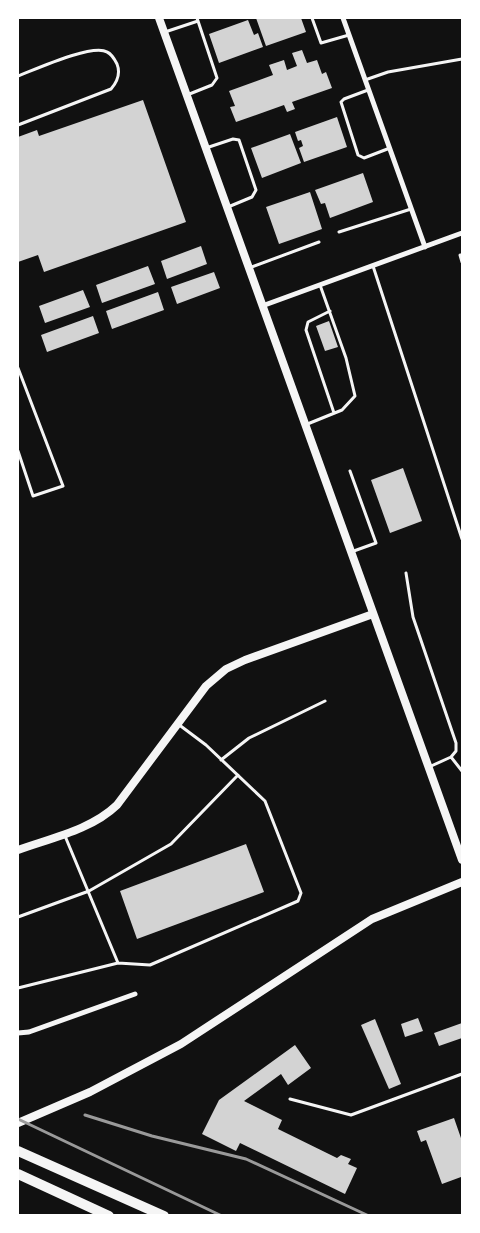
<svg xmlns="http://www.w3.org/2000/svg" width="480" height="1233" viewBox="0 0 480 1233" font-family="'Space Grotesk',sans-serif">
  <rect width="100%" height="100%" fill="#111"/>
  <path fill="#d3d3d3" d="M256,18h45l5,14 -40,14z
    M248,20l6,15 4,-2 5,14 -44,16 -10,-29z
    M302,50l5,13 10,-3 5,14 4,-2 6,16 -40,14 3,7 -8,3 -3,-7 -48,17 -6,-15 5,-1 -6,-15 44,-16 -4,-10 15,-5 3,10 10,-4 -5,-13z
    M143,100l43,122 -142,50 -6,-17 -20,7v-125l19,-7 2,6z
    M337,117l10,30 -43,15 -5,-14 4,-2 -2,-6 -3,1 -3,-9z
    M290,134l11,29 -39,15 -11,-30z
    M363,173l10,29 -43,16 -5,-15 -4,1 -6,-14z
    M310,192l12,37 -43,15 -13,-37z
    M201,246l6,18 -40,15 -6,-18z
    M148,266l7,18 -53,19 -6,-18z
    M214,272l6,16 -43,16 -6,-17z
    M83,290l7,17 -45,16 -6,-17z
    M158,292l6,18 -52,19 -6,-18z
    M93,316l6,17 -52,19 -6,-17z
    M329,321l9,26 -13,4 -9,-25z
    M403,468l19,53 -32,12 -19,-53z
    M246,844l18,48 -127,47 -17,-48z
    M418,1018l5,13 -18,6 -4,-13z
    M375,1019l26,65 -12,5 -28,-64z
    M462,1023v15l-23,8 -5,-13z
    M295,1045l16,23 -23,17 -7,-11 -37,27 38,19 -4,9 59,29 4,-3 10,4 -3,5 9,4 -12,26 -105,-51 -4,8 -34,-17 17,-34z
    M454,1118l8,23v40l-1,-4 -19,7 -16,-44 -5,2 -4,-11z"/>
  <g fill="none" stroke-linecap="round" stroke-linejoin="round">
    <path stroke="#f5f5f5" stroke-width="3" d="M312,18l9,25 28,-8
      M165,32l33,-11
      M18,76c16,-6 75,-33 89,-24 5,2 8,8 10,12 4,10 0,18 -6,25l-93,36
      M365,80l23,-8 74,-13
      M368,90l-24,9 -3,3 17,53 6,3 26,-10
      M187,95l25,-10 5,-7 -20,-60
      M206,148l27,-9 6,1 17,50 -4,7 -24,10
      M339,232l72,-23
      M462,255h-2l2,7
      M373,266l89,273
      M249,268l70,-26
      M330,311l-22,11 -2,8 28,83
      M18,368l45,118 -30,10 -15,-45
      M305,425l37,-15 13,-14 -9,-38 -26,-73
      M350,471l26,72 -25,9
      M406,573l7,44 43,126v8l-5,6 -22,10
      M451,757l11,14
      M221,760l28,-22 76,-37
      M65,836l53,127 32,2 148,-64 3,-8 -36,-92 -59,-56 -28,-21
      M18,917l71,-26 82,-47 67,-69
      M18,988l100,-25
      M290,1099l61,16 111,-41"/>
    <path stroke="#f5f5f5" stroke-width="5" d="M343,18l82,229
      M262,306l200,-73
      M18,1033l11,-1 106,-38"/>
    <path stroke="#f5f5f5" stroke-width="8" d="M159,18l303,842
      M18,850c33,-12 73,-20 99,-45l89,-119 20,-17 19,-9 128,-46
      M18,1123l72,-31 91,-48 191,-125 90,-37"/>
    <path stroke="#f5f5f5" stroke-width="10" d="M18,1151l146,65
      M18,1174l91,42"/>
    <path stroke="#9a9a9a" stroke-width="3" d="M85,1115l67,21 94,23 123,57
      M18,1119l204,97"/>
  </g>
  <rect width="480" height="1233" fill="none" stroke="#ffffff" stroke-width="38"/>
</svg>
